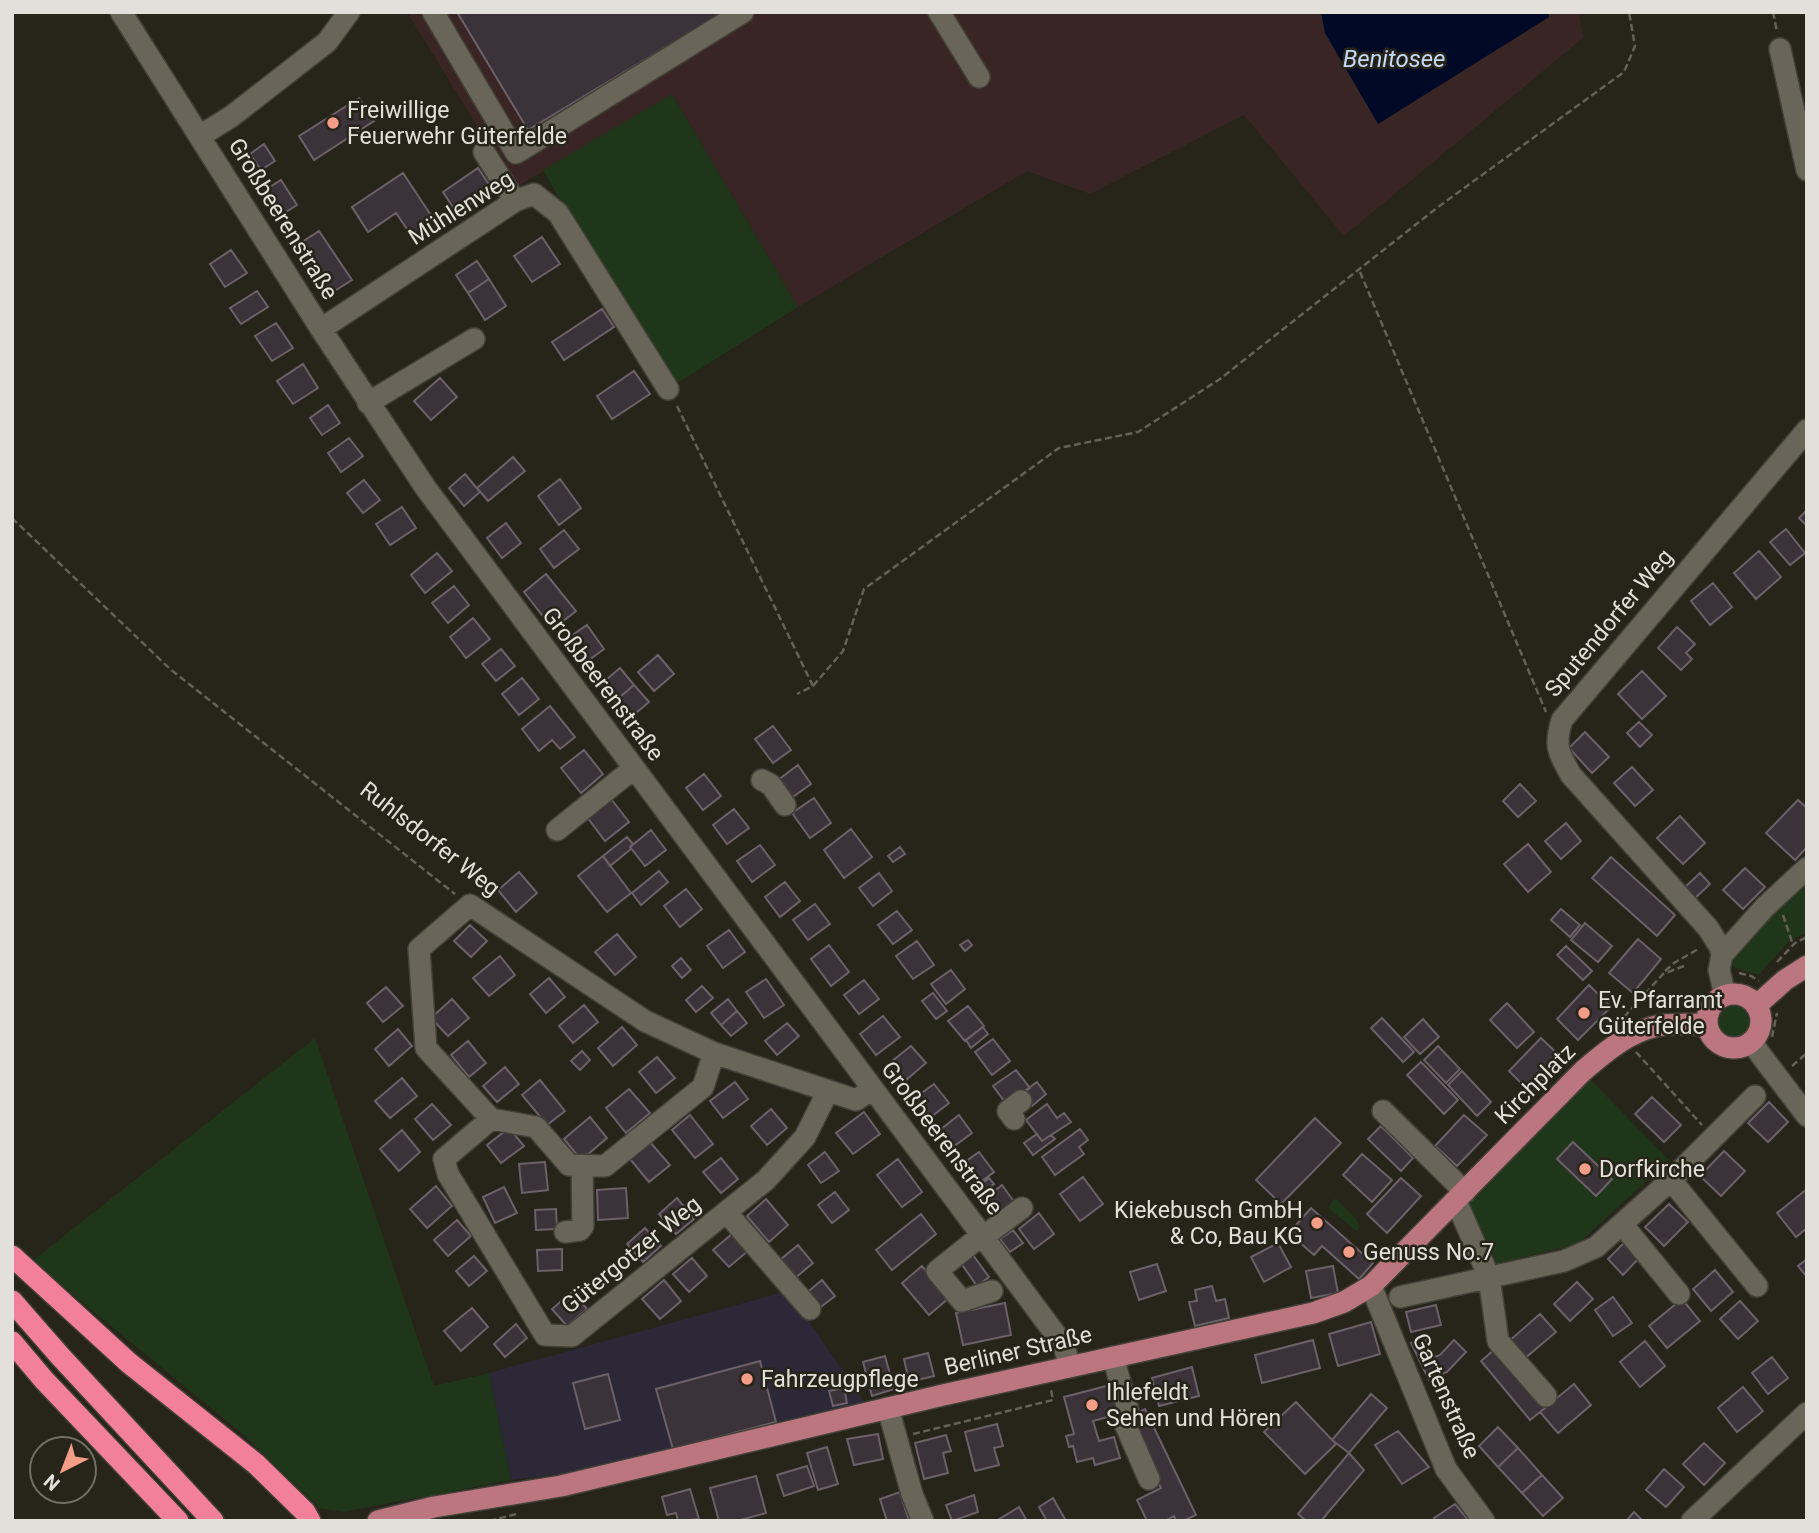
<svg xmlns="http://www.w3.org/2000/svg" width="1819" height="1533" viewBox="0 0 1819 1533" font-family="Roboto,sans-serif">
  <rect width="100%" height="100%" fill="#272419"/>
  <path fill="#2d2838" d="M788,1291l77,112 -279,68 -75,9 -22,-107z"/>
  <path fill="#392624" d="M407,12h1172l4,26 -239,198 -100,-121 -154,79 -63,-23 -229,136 -126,-213 -157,94z"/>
  <path fill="#20361a" d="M672,94l126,213 -130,82 -125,-219z
    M1807,875v58l-17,7 -31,35 -24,-7 -7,-8z
    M1715 1023a18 18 0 1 1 36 0a18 18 0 1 1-36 0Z
    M315,1038l119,348 55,-13 22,107 -168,32 -24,-4 -74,-72 -213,-175z
    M1589,1078l80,82 -91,84 -81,20 -29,-62z
    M1334,1199l3,1 19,19 4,8 -4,4 -28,-23z"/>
  <path fill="#000a27" d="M1321,12h228v5l-171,107 -53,-91z"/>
  <path fill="#3c3239" stroke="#6c6069" stroke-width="2" d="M457,12h267l-196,118z
    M359,98l15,23 -60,39 -15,-24z
    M264,144l11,17 -14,9 -11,-16z
    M478,168l14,21 -36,23 -13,-20z
    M403,173l35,53 -23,15 -19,-28 -28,19 -16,-25z
    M281,180l16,25 -19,12 -16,-25z
    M319,231l33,49 -27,17 -32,-49z
    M542,237l18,27 -28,18 -18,-26z
    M231,250l16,23 -22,14 -15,-23z
    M477,261l12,18 -21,14 -12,-18z
    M489,279l17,27 -21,14 -17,-27z
    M257,291l11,16 -27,17 -11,-16z
    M602,309l12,18 -50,33 -12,-18z
    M276,323l17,25 -21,13 -17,-25z
    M303,364l15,24 -25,16 -16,-23z
    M634,371l16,23 -38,25 -15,-23z
    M440,378l17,19 -26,23 -17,-19z
    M328,405l12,18 -18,12 -12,-17z
    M349,438l14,18 -22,16 -13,-19z
    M513,457l12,14 -37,30 -11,-13z
    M465,474l15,18 -16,14 -15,-18z
    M560,479l21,29 -22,17 -21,-29z
    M364,480l16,20 -17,13 -16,-20z
    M402,507l14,21 -26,17 -14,-21z
    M1807,510v16l-8,-8z
    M506,523l15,20 -19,15 -15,-20z
    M1786,529l19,24 -15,12 -20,-23z
    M564,530l15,19 -25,19 -14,-19z
    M1759,551l22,26 -25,22 -22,-26z
    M437,553l15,18 -27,22 -14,-18z
    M546,574l30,37 -23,18 -29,-37z
    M1713,583l19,24 -22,18 -19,-24z
    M454,586l15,19 -21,18 -16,-20z
    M473,618l17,21 -24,19 -16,-21z
    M587,625l17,24 -22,16 -18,-24z
    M1677,627l18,17 -9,9 6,6 -11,11 -23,-22z
    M501,649l14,17 -19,15 -14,-17z
    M658,655l16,19 -20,17 -16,-19z
    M620,668l14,17 -20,17 -14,-17z
    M1642,671l24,25 -24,23 -24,-25z
    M522,678l17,21 -20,16 -17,-21z
    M634,685l15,17 -20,17 -15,-17z
    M550,706l25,31 -15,12 -8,-9 -13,11 -17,-22z
    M1639,722l13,13 -12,12 -13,-14z
    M773,726l18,24 -18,13 -18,-24z
    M1585,732l24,25 -17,16 -23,-25z
    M584,750l19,24 -22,19 -20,-25z
    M798,765l13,19 -24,17 -13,-18z
    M1632,767l21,23 -18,16 -21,-23z
    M704,774l17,22 -18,14 -17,-22z
    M1520,784l16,17 -18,16 -15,-16z
    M608,795l21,27 -24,19 -21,-28z
    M814,798l17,25 -21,15 -18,-25z
    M1798,800l9,8v39l-12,13 -29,-27z
    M734,809l15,19 -22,16 -14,-19z
    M1680,816l25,27 -22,21 -26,-26z
    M1566,823l15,18 -20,18 -16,-18z
    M851,829l21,28 -28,21 -20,-28z
    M651,830l15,20 -21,16 -15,-19z
    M627,837l6,7 -3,3 1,2 -21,17 -7,-10z
    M1528,844l23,28 -23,20 -24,-28z
    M760,845l15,20 -23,17 -15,-21z
    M900,847l5,7 -12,8 -5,-6z
    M603,856l28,37 -24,19 -29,-36z
    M1611,857l64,58 -18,21 -65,-58z
    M1745,868l20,19 -22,22 -20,-19z
    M659,871l9,11 -27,23 -9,-12z
    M519,872l18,21 -21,19 -18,-22z
    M879,873l13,18 -19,15 -14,-18z
    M1700,873l10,11 -17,16 -10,-11z
    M785,882l15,19 -20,16 -15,-20z
    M686,889l16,20 -22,18 -16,-21z
    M815,904l15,20 -22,16 -15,-20z
    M1561,909l19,16 -10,12 -19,-17z
    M897,911l15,19 -19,14 -15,-19z
    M1585,923l27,23 -14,16 -27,-22z
    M470,925l17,16 -16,16 -17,-16z
    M729,930l16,22 -22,16 -16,-22z
    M617,934l19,23 -21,18 -20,-23z
    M1638,939l23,20 -28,34 -24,-20z
    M968,940l4,5 -7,6 -5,-6z
    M917,941l17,24 -21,14 -17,-23z
    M829,945l20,27 -18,14 -20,-27z
    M1566,946l26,25 -9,9 -26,-25z
    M500,956l15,19 -26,21 -16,-18z
    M681,958l10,12 -9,8 -10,-12z
    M951,970l14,19 -19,15 -15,-20z
    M549,978l16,19 -19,16 -16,-19z
    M766,979l18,26 -20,13 -18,-26z
    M864,980l15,19 -20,15 -15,-19z
    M1589,985l22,22 -33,33 -21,-21z
    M702,986l11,12 -17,14 -10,-12z
    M386,987l17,19 -20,16 -16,-19z
    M933,993l14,18 -11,8 -14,-18z
    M452,999l17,19 -21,18 -17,-18z
    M728,999l9,12 -16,14 -10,-12z
    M1507,1003l27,29 -17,16 -27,-28z
    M584,1005l14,17 -25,21 -14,-17z
    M968,1006l16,20 -19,15 -17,-20z
    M737,1011l10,12 -16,13 -10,-11z
    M883,1016l17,21 -24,18 -16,-21z
    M1382,1018l32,34 -11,10 -32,-34z
    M1423,1019l16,18 -19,17 -16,-17z
    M787,1023l12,13 -22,19 -12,-14z
    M622,1027l15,18 -24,21 -15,-18z
    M983,1027l5,7 -17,14 -5,-8z
    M398,1029l14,17 -23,20 -14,-17z
    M1541,1038l23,22 -33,33 -22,-22z
    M993,1039l17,22 -18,14 -17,-23z
    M468,1041l18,22 -17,14 -18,-22z
    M911,1046l15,17 -20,17 -15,-18z
    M1438,1046l22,23 -14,14 -22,-23z
    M582,1051l8,9 -10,10 -9,-9z
    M657,1057l18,21 -19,15 -17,-21z
    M1421,1062l37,38 -14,14 -37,-39z
    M505,1067l14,17 -22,18 -14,-16z
    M1016,1070l14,18 -23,17 -14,-19z
    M1462,1071l29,31 -14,14 -29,-31z
    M402,1078l15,18 -27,22 -15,-17z
    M540,1080l25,31 -18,14 -25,-30z
    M735,1082l13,17 -25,19 -13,-17z
    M1037,1082l9,12 -14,12 -10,-13z
    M934,1084l15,19 -18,14 -15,-20z
    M629,1089l21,24 -24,20 -20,-25z
    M1652,1097l29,28 -17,17 -29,-28z
    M1769,1102l19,20 -20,20 -20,-19z
    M432,1104l19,21 -18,15 -18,-21z
    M1047,1104l10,14 7,-5 7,9 -29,19 -16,-21z
    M771,1109l16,19 -20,17 -16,-19z
    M864,1112l16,22 -27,20 -17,-21z
    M690,1115l23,29 -18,14 -23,-28z
    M959,1115l13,18 -19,14 -13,-17z
    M1464,1115l23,20 -30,31 -22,-20z
    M590,1117l17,21 -26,22 -17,-21z
    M1315,1118l26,25 -60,61 -25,-24z
    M1381,1126l32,32 -12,13 -33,-32z
    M509,1128l15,18 -23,17 -14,-18z
    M1080,1129l8,11 -9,7 5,7 -29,21 -13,-18z
    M402,1130l18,22 -21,19 -19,-22z
    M1037,1134l5,7 9,-6 4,4 -22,16 -9,-12z
    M650,1142l20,23 -21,17 -19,-23z
    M1573,1142l39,37 -16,17 -39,-37z
    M1724,1151l21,20 -24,25 -21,-20z
    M825,1152l14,19 -18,12 -13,-18z
    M979,1152l15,20 -20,15 -16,-20z
    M1362,1154l30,26 -20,22 -29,-27z
    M721,1158l17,21 -17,14 -18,-21z
    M898,1159l24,33 -20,15 -25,-32z
    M545,1162l3,28 -26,3 -3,-29z
    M1083,1177l20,27 -23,17 -20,-27z
    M989,1178l5,6 -8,6 -4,-6z
    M1401,1178l20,18 -34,37 -20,-19z
    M1002,1185l15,21 -19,14 -15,-20z
    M436,1186l16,20 -25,22 -17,-19z
    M504,1187l13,26 -22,10 -12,-26z
    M626,1188l2,30 -30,2 -1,-30z
    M1807,1189v39l-11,9 -19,-24z
    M835,1192l14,18 -17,13 -14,-18z
    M677,1198l17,21 -18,15 -17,-20z
    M766,1199l22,26 -19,17 -22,-26z
    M1669,1204l19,18 -24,24 -19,-19z
    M1311,1208l62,55 -14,16 -37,-33 -8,9 -25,-22z
    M556,1209l1,20 -21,1 -1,-20z
    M1039,1213l15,21 -20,15 -15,-20z
    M921,1214l15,20 -44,36 -16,-20z
    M457,1220l14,16 -23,20 -14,-16z
    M645,1228l16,18 -18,16 -16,-18z
    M1013,1230l10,13 -13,9 -10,-13z
    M733,1233l15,18 -19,16 -16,-17z
    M1626,1241l15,15 -18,19 -15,-16z
    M1278,1243l13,24 -27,15 -13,-25z
    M798,1245l15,18 -18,15 -15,-18z
    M562,1249v21l-24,1 -1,-21z
    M970,1251l19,26 -12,9 -19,-27z
    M474,1256l13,15 -18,15 -13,-15z
    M692,1258l15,18 -18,16 -16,-18z
    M1807,1259v18l-9,-11z
    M1157,1264l9,27 -27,9 -9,-28z
    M922,1266l27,32 -20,17 -27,-32z
    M1333,1266l5,27 -27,5 -5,-27z
    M1715,1270l18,22 -22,19 -18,-22z
    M664,1280l17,21 -21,18 -18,-20z
    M822,1280l13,16 -18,14 -13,-15z
    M1577,1282l16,17 -23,22 -16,-17z
    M1212,1286l4,15 9,-2 4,19 -34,8 -6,-24 8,-1 -2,-11z
    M572,1292l15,17 -20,17 -15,-17z
    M1613,1297l19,26 -19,13 -18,-26z
    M1682,1299l18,22 -33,27 -18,-22z
    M1740,1301l18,20 -20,18 -18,-20z
    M1005,1303l6,32 -48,10 -7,-32z
    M1436,1305l5,20 -30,7 -5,-20z
    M472,1308l16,19 -27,24 -17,-20z
    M1540,1314l16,18 -33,28 -15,-18z
    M1371,1322l9,32 -42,12 -9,-32z
    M516,1324l11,14 -22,19 -11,-13z
    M1425,1337l9,20 6,-2 14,-15 12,12 -19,20 -18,8 -18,-37z
    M1313,1340l7,28 -58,15 -7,-28z
    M1645,1341l20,25 -25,21 -20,-25z
    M1495,1349l50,59 -15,12 -49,-59z
    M928,1353l6,23 -25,6 -5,-23z
    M885,1356l9,33 -22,7 -9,-34z
    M1772,1357l16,21 -20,16 -16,-21z
    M760,1361l16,61 -103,27 -17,-60z
    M1192,1367l7,29 -40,10 -7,-28z
    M608,1374l12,46 -35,9 -12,-46z
    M1114,1384l8,29 -29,8 6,20 15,-4 6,21 -25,7 -2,-7 -16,4 -4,-16 -4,1 -3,-11 8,-2 -10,-37z
    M1574,1384l17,21 -33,28 -18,-21z
    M1743,1387l20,24 -26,21 -19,-24z
    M844,1388l3,15 -14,3 -4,-15z
    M1371,1394l16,14 -38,45 -17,-13z
    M1296,1402l40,42 -31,30 -41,-42z
    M1145,1409l51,106 -13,6h-7l-2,-5 -9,5h-18l-10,-21 24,-12 -34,-70z
    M997,1424l6,22 -9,2 5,17 -24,6 -10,-39z
    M1498,1427l20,21 -20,19 -19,-21z
    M1398,1431l31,36 -27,17 -27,-39z
    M878,1434l5,25 -29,6 -7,-26z
    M946,1435l5,16 -8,2 5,20 -24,6 -9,-36z
    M1704,1443l21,20 -21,22 -21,-21z
    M827,1447l11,37 -20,6 -11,-37z
    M1518,1448l24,27 -20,18 -24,-26z
    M1349,1453l15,17 -43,51h-15l-8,-7z
    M807,1466l7,20 -30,10 -7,-21z
    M1664,1469l20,18 -18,20 -20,-17z
    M1542,1475l21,23 -20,18 -21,-23z
    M756,1476l10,37 -29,8h-18l-9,-33z
    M690,1489l9,30 -21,2 -2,-8 -9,2 -5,-18z
    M900,1492l9,29h-22l-7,-22z
    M974,1495l4,17 -26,9 -6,-16z
    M1053,1498l13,23h-19l-8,-14z
    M1455,1504l14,17h-33l-2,-3z
    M1019,1507l8,14h-31z
    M1634,1512l9,9h-17z"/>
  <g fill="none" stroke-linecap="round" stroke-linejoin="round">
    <g stroke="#424037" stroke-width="24">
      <path id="minor" d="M121,12l200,317 104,158 634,852 5,7 6,21
        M433,12l83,141 227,-141
        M939,12l40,65
        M1780,49l27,121
        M200,136l32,-20 95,-74 22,-30
        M484,152l31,49
        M321,329l194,-128 19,-7 24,19 110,176
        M368,403l106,-64
        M762,780l9,5 14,20
        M557,830l76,-61
        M1722,955l-2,-8 -12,-19 -137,-153c-13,-23 -17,-29 -9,-55l245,-290
        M1725,995l-6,-25 3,-15 43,-48 42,-39
        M1751,1042l56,74
        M714,1053l-11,34 -98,79 -36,-1 -33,-38 -45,-8 -65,-71 -7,-99 51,-44 175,116 69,32 142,47 17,-11
        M1383,1111l82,81
        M491,1119l-47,40 4,15 97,161 27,1 194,-156 39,-43 23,-46
        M1014,1119l-6,-8 13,-10
        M1671,1180l86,106
        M1456,1201l33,76 9,64 48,55
        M726,1212l84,97
        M1622,1224l57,70
        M565,1232l15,-2 3,-4 -1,-60
        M982,1235l-45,36 25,30 30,-10
        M983,1237l39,-29
        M1371,1286l75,183 38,52
        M1400,1297l164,-36 32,-14 75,-67 84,-84
        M1113,1357l15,53 -3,14 24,55
        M888,1408l24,86 11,27
        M1692,1521l115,-108"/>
    </g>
    <g stroke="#424037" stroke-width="24">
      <path id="major" d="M1707 1021a27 27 0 1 1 54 0a27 27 0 1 1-54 0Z
        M1756,1006l29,-26 22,-14
        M378,1521l56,-14 127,-21 382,-91 370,-82 31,-11 27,-16 212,-215c21,-18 45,-39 74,-45 16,-3 33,-1 49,-2"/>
    </g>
    <g stroke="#424037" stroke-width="24">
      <path id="highway" d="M12,1256l117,107 127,101 49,48 5,9
        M12,1301l48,55 153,165
        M12,1342l32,38 134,141"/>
    </g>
    <path stroke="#646157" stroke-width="2.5" stroke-dasharray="7 3.5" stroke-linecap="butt" d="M1773,12l4,20
      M1360,272l186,440
      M677,406l136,280 -16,8
      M12,518l158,151 285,225
      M813,686l30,-35 21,-62 195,-141 79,-16 82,-53 218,-172 186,-135 11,-26 -6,-34
      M1783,915l10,30
      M1777,962l18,-19 12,-6
      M1665,971l9,-8 26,-15
      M1739,973l12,3 8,5
      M1624,1017l39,-43 21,-8
      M1772,1037l5,-24
      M1636,1052l66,73
      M1792,1066l15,-13
      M913,1434l140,-34 -2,-10
      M489,1521l27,-7"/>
    <use href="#minor" stroke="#696659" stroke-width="21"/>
    <use href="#major" stroke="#bc7680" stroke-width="21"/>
    <use href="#highway" stroke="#f3809a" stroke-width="21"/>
  </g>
  <g fill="#f49e89" stroke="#272419" stroke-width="2.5">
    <circle cx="333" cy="123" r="7"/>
    <circle cx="1584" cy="1013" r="7"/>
    <circle cx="1585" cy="1169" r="7"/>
    <circle cx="1317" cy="1223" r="7"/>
    <circle cx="1349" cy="1252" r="7"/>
    <circle cx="747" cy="1379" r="7"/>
    <circle cx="1092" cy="1405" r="7"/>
  </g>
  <g text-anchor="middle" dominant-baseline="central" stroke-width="5" stroke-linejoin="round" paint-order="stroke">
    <g font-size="23" fill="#e2e0d9" stroke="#272419" text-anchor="start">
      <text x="347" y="110">Freiwillige<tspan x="347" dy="26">Feuerwehr Güterfelde</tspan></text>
      <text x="1598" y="1000">Ev. Pfarramt<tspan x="1598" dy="26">Güterfelde</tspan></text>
      <text x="1599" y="1169">Dorfkirche</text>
      <text x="1303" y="1210" text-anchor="end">Kiekebusch GmbH<tspan x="1303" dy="26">&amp; Co, Bau KG</tspan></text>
      <text x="1363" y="1252">Genuss No.7</text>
      <text x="761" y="1379">Fahrzeugpflege</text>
      <text x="1106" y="1392">Ihlefeldt<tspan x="1106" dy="26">Sehen und Hören</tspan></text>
    </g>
    <g font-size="23" fill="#e2e0d9" stroke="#272419">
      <text transform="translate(461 208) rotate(-32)">Mühlenweg</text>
      <text transform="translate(283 219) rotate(58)">Großbeerenstraße</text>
      <text transform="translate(1609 623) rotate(-50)">Sputendorfer Weg</text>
      <text transform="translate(603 684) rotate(53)">Großbeerenstraße</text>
      <text transform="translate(430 839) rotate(38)">Ruhlsdorfer Weg</text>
      <text transform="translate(1535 1084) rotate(-45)">Kirchplatz</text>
      <text transform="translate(942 1138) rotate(53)">Großbeerenstraße</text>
      <text transform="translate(631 1255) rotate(-39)">Gütergotzer Weg</text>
      <text transform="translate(1018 1351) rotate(-13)">Berliner Straße</text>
      <text transform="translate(1446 1396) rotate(66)">Gartenstraße</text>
    </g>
    <g font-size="24" font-style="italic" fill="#c4d9f5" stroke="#272419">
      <text x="1394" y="59">Benitosee</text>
    </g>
  </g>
  <rect width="1819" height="1533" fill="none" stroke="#e2e0d9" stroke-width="28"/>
  <g transform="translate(63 1470) rotate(222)"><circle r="33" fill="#272419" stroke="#726f66" stroke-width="2"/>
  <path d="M0-5L12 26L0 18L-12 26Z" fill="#f49e89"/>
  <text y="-10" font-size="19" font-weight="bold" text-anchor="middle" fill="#e2e0d9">N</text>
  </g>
</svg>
